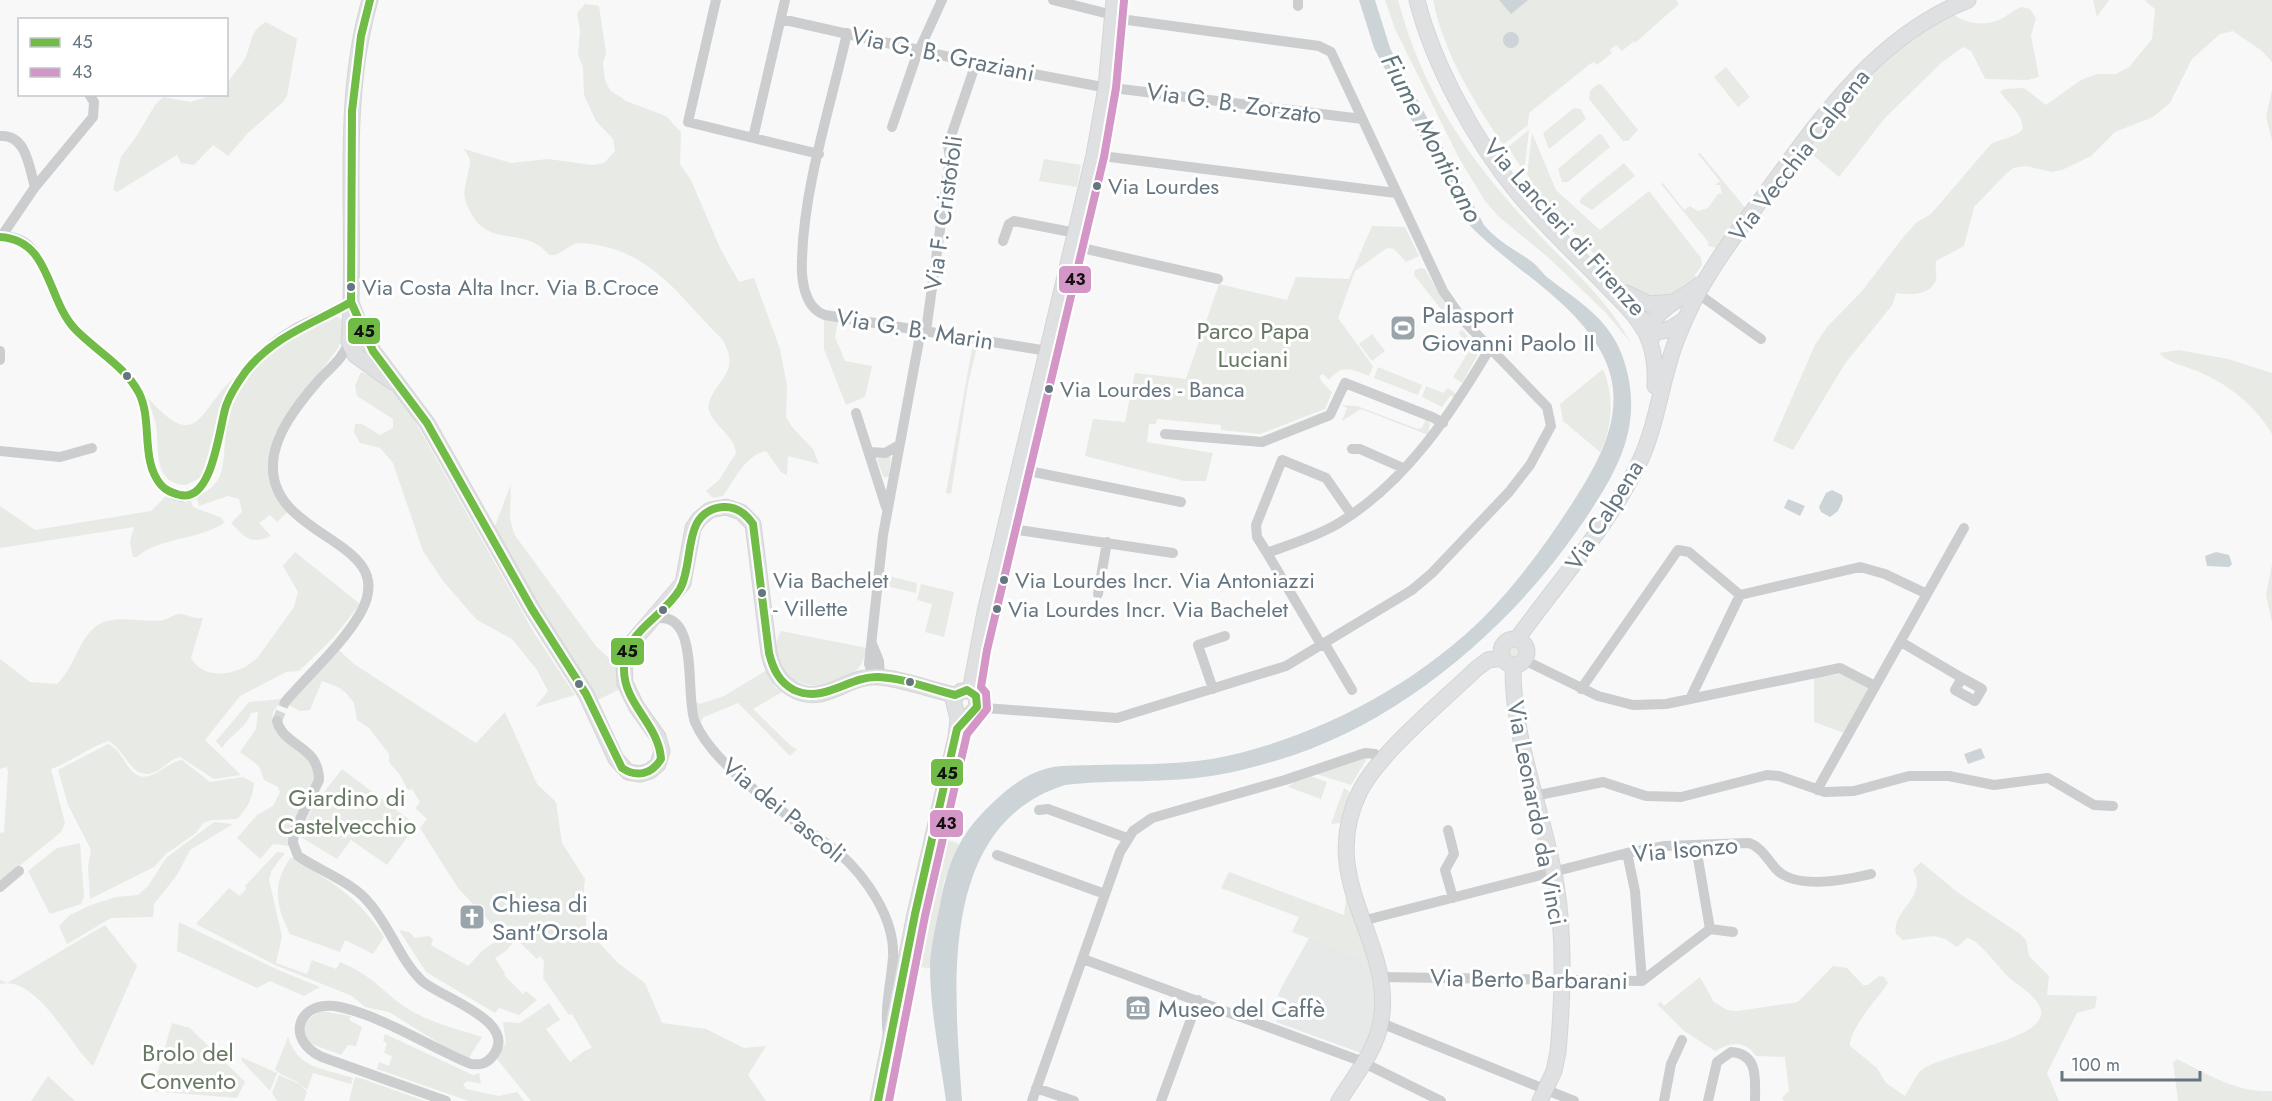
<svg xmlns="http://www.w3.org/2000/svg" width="2272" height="1101" viewBox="0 0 2272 1101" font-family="Jost,sans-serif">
  <rect width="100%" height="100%" fill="#f8f8f8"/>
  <path fill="#e7e8e8" d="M1309,938l59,23 10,33 -2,31 -15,28 -85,-31 9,-23 -7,-3 2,-6z"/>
  <path fill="#e7eae5" d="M1385,0h13c26,97 74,164 142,236 32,33 69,66 91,107l-25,-30 -56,-54 -52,-43 -13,-15 -26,-43 -64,-129z
    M1433,0h243l3,4 -44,39 -1,-2 -12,10 -6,-6 -6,5 2,3 -15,12 -3,-3 -4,2 -61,49 -1,12 -25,20c-30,-45 -59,-91 -70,-145z
    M2093,0h16l-12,17z
    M2144,0h128v62l-10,-11 -29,-20 -13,3 -28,25 -22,44 -17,14 -38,15 -24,24 -29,14 -10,2 -26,-6 -13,2 -8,7 -31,32 -10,39 -28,15c-1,6 1,14 0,19 -6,16 -27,15 -40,13l-3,11 -49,61 -51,85 -20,-9 42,-96 12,-18 35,-36 43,-56 12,-13 14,-8 60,-70c10,-6 25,-6 32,-15 -2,-18 -13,-23 -23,-37l4,-3 20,-1 22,17 35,-25 16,-6h19l13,-7 23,-28 3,-30z
    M585,4l14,2 7,47 -3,10 2,17 5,10 16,11 40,15 15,16 -1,32 11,16 29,68 19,34 15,-4 26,71 7,37 -1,31 6,10 21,22 6,15 -31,-8 -1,19 -6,-3 -15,-21c-21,4 -32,30 -43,45l-10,2 -7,-7 13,-11 17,-27c-2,-19 -24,-27 -28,-46 6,-29 35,-33 14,-68 -45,-44 -70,-90 -140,-96 -14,-1 -20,14 -33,12 -26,-33 -65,-1 -83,-53 -5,-13 4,-28 4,-41 -1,-6 -4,-8 -6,-12l47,14 37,-4 44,6 12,-2 11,-12 -2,-12 -17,-18 -12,-26 -1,-28 -5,-12 2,-24 -3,-18z
    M2022,7l8,2 6,9 -5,18 8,41 -11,3 -43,-1 -14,-28 -8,-4 -22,16 -57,56 -45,58 -32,-27 75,-90 69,-48c12,12 35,15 50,7 8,-4 12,-9 21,-12z
    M266,22l31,17 -10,57 -4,6 -35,31 -20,23 -15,-11 -19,20 -13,-2 -4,-8 -60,37 -4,-3 8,-32 15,-20 19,-32 8,-8 28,5 21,-7 14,-1c0,-16 12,-22 19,-36 7,-14 5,-28 21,-36z
    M1726,67l24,30 -12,10 -24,-30z
    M1598,84l4,1 36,45 -10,11h-5l-34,-42 1,-8z
    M2272,89v52l-6,-24z
    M1574,108l7,1 5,10 -37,30 -6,-16z
    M1529,130l-5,42 -16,-25z
    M1532,133l24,57 44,40 49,-39 52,67 1,7 -7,10 1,4 -32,22 -33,-8 -98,-104 2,-2 -8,-13z
    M1599,134l3,1 8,12 -42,35h-6l-4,-13z
    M1700,153l47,57 -31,38 -9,-3 2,-2 -48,-59 2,-1 21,27 6,-4 8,5 10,-3 10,-14h4l-2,-9h-5l5,-4 -22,-27z
    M1044,159l37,6 -4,22 -38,-6z
    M1624,163l11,13 -43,34 -12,-7 1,-5z
    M1372,226l33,1 14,29 -13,6 -12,-13 -7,-1 -32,23 -17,47 35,48 -4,10c-18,-7 -27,-12 -40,4l-6,-6 -4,2 3,6 10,10 -7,17 -65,25 -39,-4v-5l-64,-6 -1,5h-7l-2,18 66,11 -7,28h-22l-99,-25 8,-37 32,3 10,-49 51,6 33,-95 68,16 9,-23 53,2z
    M1421,268l4,1 29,51 -2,3 -38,-48 1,-5z
    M335,315l9,6v14l-6,13 -63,86c-10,27 -1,56 12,79l-10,9 -7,-7 -11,8 12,13c-21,9 -25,2 -40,-13l11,-11 -3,-13 -11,-3 -29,10 -3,-10c29,-10 27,-30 29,-56 2,-17 7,-39 16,-53 25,-39 53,-55 94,-72z
    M824,319l14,2 -3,16 10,24 27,5 -7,31 -19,8 -22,-56z
    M1462,330l14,15 2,9 -16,29 -9,-6 16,-26 -10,-18z
    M1372,334l13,17 -13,10 -13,-17z
    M973,343h5l-10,41 -17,110 -5,-1z
    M2179,350l49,9 44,14v61c-17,-29 -44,-50 -75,-63 -12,-5 -29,-8 -38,-18z
    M1378,367l44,18 -4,10 -44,-17z
    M1603,369c11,26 10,58 -3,83l-37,-31 -3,-17z
    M361,372l20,8 21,18 131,233 42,64 -40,12 13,-16 -11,-21 -25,-31 -35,-19 -34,-39 -20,-30 -30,-88 -13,-15 -20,-5 -6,-11 1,-8h7l18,11 13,-7v-9l-36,-23 -2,-10z
    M236,376l-14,25 -20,76 -16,8c-34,-1 -26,-37 -30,-60 -2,-9 -6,-18 -8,-27 52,58 50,10 88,-22z
    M1426,386l17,7 5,-5 8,6 -2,3 -4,-1 -8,11 -20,-10z
    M1341,405l16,1 61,23 4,-1 4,-9 4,4 -2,12 -67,-26 -19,12 5,-13z
    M891,455l-2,21 -3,2 -3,-2 -6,-17z
    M511,484l-1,34 4,16 82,112 19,18 5,25 -24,12 -103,-170z
    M168,494l21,2 4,11 29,11 2,5c-25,17 -67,15 -87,34h-4l-3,-16 4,-14 -134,21v-42l35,24 116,-19z
    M295,552l65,52 -26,33 -35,34 -13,1 -46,24 -35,44 36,35 -27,4 -34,-22c-12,2 -20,17 -33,17 -19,-1 -23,-26 -39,-33 -20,7 -37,21 -57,28l14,54 -4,9 -61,50v-49l4,-1 4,-59 -1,-6 -7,2v-110l30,23 27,2c17,-16 19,-38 35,-54 18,-19 47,-6 71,-10 5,-1 13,-7 18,-6 7,1 13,5 22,4l-12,40c13,24 50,17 67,-1l36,-50 4,-15 -15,-26z
    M2272,564v58l-6,-27z
    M884,575l33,8 -1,10 -34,-8z
    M921,584l33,8 -10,45 -19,-5 7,-28 -15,-4z
    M781,631l86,17c-11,62 -117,42 -86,-17z
    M1507 653a7 7 0 1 1 14 0a7 7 0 1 1-14 0Z
    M339,650l15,14 122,79 29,-31 32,72 19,18 6,41 23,36c-3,17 2,32 1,50l32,34 27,20 17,40 44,6 38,19 22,-2 -18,29 18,26h-235l-35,-43 10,-15 -3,-21 17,1 29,-20 11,17 -14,9 24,33 16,-12 6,-2 -20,-34 -3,1 -26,-37 1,-17 -4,-5 -3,3 -21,-20 -10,12 -11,7 10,15 -1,2 19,19 3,-3 11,9 -18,15 -20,-7 -4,5 -69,-41 -27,-42 10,2 6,6 14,-2 4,3 -2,6 37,21 14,-15 18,-13 -1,-6 -41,-44 -38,-60 7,-9 -12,-11 5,-6 -8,-13 -4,1 -8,-15 -11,-13v-8l-20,-26 -12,-8 -3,-17 -7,-9 -7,-6 -18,-7 -12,29 -10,1 -12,-6z
    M767,670l8,17 7,5 -29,17 38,37 6,3 -7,7 -52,-53 -34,14 -4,5 -5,-20 5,2 24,-8z
    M1840,674l29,13 -25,46 -30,-11v-44z
    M282,699l-9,13 -1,8 35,36 9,16 -26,74 -17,-2 -13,15 -23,-21 20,-23 16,-9 7,-14 -2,-5 -14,-7 -5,-14 -19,-14 16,-23 2,-17 -7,1c-6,17 -20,21 -29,35l-6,-7 33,-39z
    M108,744c11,4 15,17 22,25 18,21 34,-7 52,-9l28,22 33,-5 11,6c-1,15 -7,26 -17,36l-25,1 -9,3 -7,10 -30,21 -12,13 -64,32 -2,-33 3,-16 -23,-45 -10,-35z
    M1368,757l-17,28 -38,-12z
    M342,769l74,56 -29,40 -36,-25 -14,19 -38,-23 14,-30z
    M1310,776l17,6 -6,17 -33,-12 9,-8z
    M1344,788l6,4 -10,31 -9,1z
    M214,822l19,2 -43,26 -13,25 -23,29 -1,13 -42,1 -44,26 -8,-18 11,-11 21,-10 25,-8 22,-2 10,-9 18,-28z
    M943,838l16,6 -15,37 -14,87 -14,-1z
    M80,843l4,54 -3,7 -31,10 -22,-43 29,-23z
    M277,852l8,1 -13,17 -3,10 13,56 -6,27 31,11 5,-14 24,9 4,-7c34,14 41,29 68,47 23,14 49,20 74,28l-13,21 -22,-10 -58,-36 -24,-5 -13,-11 -77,-31 -79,-41 33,-36 11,8 6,-7 -1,-3z
    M291,857c40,25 66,38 93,80l-11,17 -28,-14 -5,12 -50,-18c-15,-30 -18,-50 1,-77z
    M1921,862l36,30 63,42 6,6 3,16 20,20 -2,19 50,1 -2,12 -18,5 -30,60 12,28h-275l-2,-3 7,-7 -4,-34 -29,-1c-12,-17 -26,-13 -41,-5l-31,-20 -27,-27 4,-2 3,4 36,-29 14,25 13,8 10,1 61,-9 35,-36 14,2 16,17h5l11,-9 5,1 4,6c-10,15 -39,46 -38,63l27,22 9,15 19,13c6,-8 10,-22 18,-27 23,-16 114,-28 118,-54 3,-12 -19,-28 -28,-34 -13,-10 -33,-42 -46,-43l-10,9 -12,-8 -11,-3 -31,4 -7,-6c-5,-24 33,-37 17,-64z
    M1229,872l115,43 3,-27 21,73 -76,-29 7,-15 -78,-29z
    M179,922l97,47 44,18 -16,9 -34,-15 -13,7 -80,-37z
    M105,925l32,41 -44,100c-23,-21 -56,-91 -93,-82v-4l7,3z
    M321,1011l30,5 -2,4 13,7 -6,19 -8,-1 -7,10 -32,-12c-8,-16 -4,-24 12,-32z
    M172,1023l18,5 55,54 -8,16 -85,-7z
    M385,1034l88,41 6,-2 2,11 -13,-3 -5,3 3,5 33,7 18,-4 7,9h-55l-92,-32 2,-7 10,4 3,-10 -8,-3 3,-10 -4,-2z
    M288,1037c10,32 35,31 65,41l-2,6 -38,-11 -6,17c-9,-10 -23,-13 -32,-20z
    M241,1057l36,16 -7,18 -28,-30z
    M2177,1059c31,15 59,34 95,32v10h-94l-5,-39z
    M279,1075l22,10 6,7 -3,9h-27l-5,-8z
    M48,1076l27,25h-44z
    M355,1077l8,2 62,22h-76z"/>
  <path fill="#ccd4d7" d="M1359,0h16l15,48 94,177c13,16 30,24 47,36 7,5 11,12 17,17 29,22 61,41 74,77 25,69 -5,118 -43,173 -70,102 -183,198 -304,233 -19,5 -38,11 -58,14 -50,9 -102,4 -152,10 -130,41 -110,209 -103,316h-16c-6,-44 -16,-91 -16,-135 1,-21 6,-41 10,-61 6,-33 15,-61 37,-86 17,-19 40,-41 65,-49 17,-6 36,-4 54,-5 39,-1 78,0 116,-6 100,-19 202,-72 274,-144 33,-34 62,-74 87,-113 30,-47 58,-98 27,-152 -32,-56 -95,-84 -137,-132l-89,-170z
    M1499,0h29l-17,14z
    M1503 40a8 8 0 1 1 16 0a8 8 0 1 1-16 0Z
    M1832,490l10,5 1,5 -5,11 -8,6 -9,-5 -2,-5 7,-14z
    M1788,499l17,7 -5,10 -16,-8z
    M2216,552l13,3 3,9 -3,3 -22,-1 -2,-10z
    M1981,748l4,10 -17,6 -4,-10z"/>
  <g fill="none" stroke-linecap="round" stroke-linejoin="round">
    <path stroke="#d4d8da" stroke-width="10" stroke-dasharray="10 5" stroke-linecap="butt" d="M277,721l8,-19"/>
    <g stroke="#d4d5d6" stroke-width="17">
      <path id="secondary" d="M370,0c-32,111 -12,229 -21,342l6,13 38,27
        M1417,0c16,64 58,141 100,192 27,33 59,62 88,92 14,15 31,30 41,49 8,16 10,35 9,53
        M1626,293l23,11 25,-2
        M351,302l7,20 15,29 54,72 105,186 54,85 30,65 12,13 12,2 10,-3 8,-7 4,-13 -4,-14 -22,-31 -11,-23 -1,-21 5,-16 54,-63 10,-55 6,-9 11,-9 16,-3 15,5 12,12 16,129c3,15 9,27 22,35 32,21 55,-14 88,-11 25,2 51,13 76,18
        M1642,319c14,19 25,13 42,1
        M1652,338c-5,-28 30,-38 47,-53
        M1501 652a13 13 0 1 1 26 0a13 13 0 1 1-26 0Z
        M1517,639c41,-57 89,-110 121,-174 20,-40 23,-88 40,-129 21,-54 51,-93 85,-139 56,-77 113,-161 205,-197
        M1513,665c-1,76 30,145 43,219 9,54 7,113 2,168l-4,19 -14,30
        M970,691l15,-79 109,-457 12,-68 8,-87
        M878,1101l37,-187 41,-177 2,-18 -5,-20 8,-8h9l6,5 1,11 -20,22
        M1339,1101c15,-24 38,-52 42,-80 14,-80 -66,-140 -21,-230 20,-39 83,-90 116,-122l12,-9 14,-2"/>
    </g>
    <path stroke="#cbcdce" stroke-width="10" d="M716,0l-28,122 131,32
      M1053,0l60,15
      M1298,0v6
      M781,19l195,44 121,23 265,33
      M847,33c-16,72 -43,152 -45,226 -1,20 2,49 23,56l223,36
      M892,127l24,-70 26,-57
      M0,136c27,-2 29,32 35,51
      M753,138l32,-138
      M1094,155l302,38
      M0,237c45,-5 46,54 66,81 23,32 67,48 78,88 8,28 -3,70 27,87 44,23 46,-67 56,-90 11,-29 40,-58 66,-73 19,-11 40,-17 58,-28
      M1,237l34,-50 58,-70 1,-15 -5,-8
      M1003,241l6,-17 5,-3 62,12
      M1073,246l145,33
      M1697,293l64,46
      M926,331l24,-173 -2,-13 28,-82
      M0,351v9
      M856,413l30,94
      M1165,434l97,8 68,-27 15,-32 87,34 11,6
      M1352,449h8l43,19
      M0,451l60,6 32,-9
      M871,452l14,1 14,-8
      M1019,469l162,33
      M1351,514l-25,-36 -44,-18 -26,65 1,12 10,16c24,-9 51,-17 72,-30 67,-41 112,-109 151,-175
      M1005,528l168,25
      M1267,553l55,93
      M1098,594l9,-52
      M652,619c50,-12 32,76 43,103 20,48 101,98 144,131 27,24 56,65 54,104 -2,27 -9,51 -5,78
      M1901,642l61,36 -7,12 20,11 7,-12 -20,-11
      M872,644l7,17 1,16
      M1325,644l27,46
      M1524,660l74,36 35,9 33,-1 174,-36 35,18
      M875,677l-6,-13 14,-129 38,-205
      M1213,689l-15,-44 27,-9
      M1581,689l97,-139 11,2 51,43 120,-28 25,7 42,20
      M1690,699l50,-104
      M285,702c24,-28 59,-59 76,-90 40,-73 -92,-72 -88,-148 1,-30 26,-61 45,-83 11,-12 25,-22 31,-39
      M975,710l10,-2 132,10 169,-52 126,-76 20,-17 77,-81 21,-27 21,-39 -4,-19 -84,-87 -20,-29 -112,-239 -12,-6 -206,-28
      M277,721c7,26 42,24 42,59l-25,52 -1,11 5,13c22,15 55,26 72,48 20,23 29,54 51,76 17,17 101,41 71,77 -6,7 -12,8 -21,7 -41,-17 -87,-47 -131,-57 -41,-9 -57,32 -18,50l124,44
      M1817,790l147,-262
      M1534,796l69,-14 43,14 35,1 86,-22 12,1 46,16 29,-1 55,-15h40l45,9 54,-7 46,27 19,1
      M1039,810l9,-1 79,29
      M1448,830l6,24 -9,16 8,28
      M1696,847l14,82
      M1627,853l8,38 7,90
      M997,855l108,39
      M0,887l19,-16
      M1362,921l265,-68 38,-7 84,-3c12,4 19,17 27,26 19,21 70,11 95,5
      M1083,959l275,101 83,41
      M1380,977l262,4 68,-52 23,3
      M1381,1023l193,78
      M1036,1088l38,13
      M1032,1101l88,-249 13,-21 19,-13 133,-38 80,-27 10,1 5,9
      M1161,1101l37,-101
      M1664,1101l7,-37 11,-24
      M1708,1101l9,-39 14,-10c28,2 24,27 24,49"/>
    <use href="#secondary" stroke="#dfe0e1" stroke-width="15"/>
    <g stroke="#fff" stroke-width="12">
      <path id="bus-1" d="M370,0l-9,36 -9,75 -1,191 22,49 54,72 105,186 54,85 36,74c15,10 30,6 39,-9 -2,-35 -38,-55 -37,-91 1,-38 39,-50 56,-79 15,-27 1,-78 43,-82 13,-1 23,7 30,17l16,129c4,16 10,29 25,37 30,14 55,-14 84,-13 26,1 52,12 77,18l12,-5 9,6 1,11 -20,22 -42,185 -37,187
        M0,237c51,3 46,61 75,92 21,22 50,37 64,64 14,28 1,67 22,92 5,6 12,8 19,10 33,8 39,-68 46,-89 4,-12 12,-24 20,-35 29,-36 67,-47 105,-69"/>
    </g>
    <g stroke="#fff" stroke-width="12">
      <path id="bus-2" d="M889,1101l36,-185 42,-182 20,-25 -1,-16 -5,-6 6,-37 117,-493 12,-69 8,-87"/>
    </g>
    <use href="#bus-1" stroke="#71bb47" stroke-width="8"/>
    <use href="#bus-2" stroke="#d496c6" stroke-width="8"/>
  </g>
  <defs>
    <g id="stadium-square" transform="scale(1.35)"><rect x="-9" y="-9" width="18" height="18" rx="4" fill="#99a4ab" stroke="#fff"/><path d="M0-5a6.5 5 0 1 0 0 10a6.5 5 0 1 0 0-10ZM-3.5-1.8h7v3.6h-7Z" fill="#fff"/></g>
    <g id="church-square" transform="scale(1.35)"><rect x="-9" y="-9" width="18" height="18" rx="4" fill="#99a4ab" stroke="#fff"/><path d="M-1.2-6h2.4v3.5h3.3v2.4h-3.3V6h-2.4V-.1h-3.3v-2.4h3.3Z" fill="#fff"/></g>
    <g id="museum-square" transform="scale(1.35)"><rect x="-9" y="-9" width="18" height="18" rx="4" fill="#99a4ab" stroke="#fff"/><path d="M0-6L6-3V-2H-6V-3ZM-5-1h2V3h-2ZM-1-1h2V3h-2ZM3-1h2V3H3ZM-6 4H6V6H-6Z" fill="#fff"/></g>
  </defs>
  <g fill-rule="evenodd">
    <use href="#stadium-square" x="1403" y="328"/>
    <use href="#church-square" x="472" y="917"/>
    <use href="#museum-square" x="1138" y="1008"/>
  </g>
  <g fill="#667681" stroke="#fff" stroke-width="2">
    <circle cx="1097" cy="186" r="5"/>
    <circle cx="351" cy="287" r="5"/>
    <circle cx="127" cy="376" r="5"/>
    <circle cx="1049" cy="389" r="5"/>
    <circle cx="1004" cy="580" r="5"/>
    <circle cx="762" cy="593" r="5"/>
    <circle cx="997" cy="609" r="5"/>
    <circle cx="663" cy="610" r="5"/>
    <circle cx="910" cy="682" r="5"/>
    <circle cx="579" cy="684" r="5"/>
  </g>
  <g text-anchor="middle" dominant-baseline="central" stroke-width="6" stroke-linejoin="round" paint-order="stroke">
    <g font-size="22" fill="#667681" stroke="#fff" text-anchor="start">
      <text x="1108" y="186">Via Lourdes</text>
      <text x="362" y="287">Via Costa Alta Incr. Via B.Croce</text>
      <text x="1060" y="389">Via Lourdes - Banca</text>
      <text x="773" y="580">Via Bachelet<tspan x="773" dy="28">- Villette</tspan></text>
      <text x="1015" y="580">Via Lourdes Incr. Via Antoniazzi</text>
      <text x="1008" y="609">Via Lourdes Incr. Via Bachelet</text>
    </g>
    <g font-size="24" fill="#667681" stroke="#fff">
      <text transform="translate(943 54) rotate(12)">Via G. B. Graziani</text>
      <text transform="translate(1234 103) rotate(8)">Via G. B. Zorzato</text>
      <text transform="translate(1799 155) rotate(-52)">Via Vecchia Calpena</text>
      <text transform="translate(943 213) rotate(-82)">Via F. Cristofoli</text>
      <text transform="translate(1565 227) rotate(48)">Via Lancieri di Firenze</text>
      <text transform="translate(915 329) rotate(9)">Via G. B. Marin</text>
      <text transform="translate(1604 515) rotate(-58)">Via Calpena</text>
      <text transform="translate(784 810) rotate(39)">Via dei Pascoli</text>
      <text transform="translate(1537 813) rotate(79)">Via Leonardo da Vinci</text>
      <text transform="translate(1685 849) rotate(-5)">Via Isonzo</text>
      <text transform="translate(1529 979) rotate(1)">Via Berto Barbarani</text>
    </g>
    <g font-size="24" fill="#667681" stroke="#fff" text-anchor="start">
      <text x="1422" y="314">Palasport<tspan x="1422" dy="28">Giovanni Paolo II</tspan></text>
      <text x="492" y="903">Chiesa di<tspan x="492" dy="28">Sant'Orsola</tspan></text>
      <text x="1158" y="1008">Museo del Caffè</text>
    </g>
    <g font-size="24" fill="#687964" stroke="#fff">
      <text x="1253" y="330">Parco Papa<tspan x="1253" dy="28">Luciani</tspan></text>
      <text x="347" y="797">Giardino di<tspan x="347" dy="28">Castelvecchio</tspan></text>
      <text x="188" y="1052">Brolo del<tspan x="188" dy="28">Convento</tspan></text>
    </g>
    <g font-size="26" font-style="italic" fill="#60747b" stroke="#fff">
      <text transform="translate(1432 138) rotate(62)">Fiume Monticano</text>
    </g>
  </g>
  <g stroke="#fff" stroke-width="2">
    <rect x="1058" y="265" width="34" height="29" rx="6" fill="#d496c6"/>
    <rect x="347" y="317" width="34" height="28" rx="6" fill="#71bb47"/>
    <rect x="610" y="637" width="35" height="29" rx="6" fill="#71bb47"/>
    <rect x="930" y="758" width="34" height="29" rx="6" fill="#71bb47"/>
    <rect x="929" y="809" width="35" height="29" rx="6" fill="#d496c6"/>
  </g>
  <g font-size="16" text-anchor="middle" font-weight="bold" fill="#111">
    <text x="1075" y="285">43</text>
    <text x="364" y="337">45</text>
    <text x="627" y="657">45</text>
    <text x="947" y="779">45</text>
    <text x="946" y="829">43</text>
  </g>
  <rect x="18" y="18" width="210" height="78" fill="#ffffff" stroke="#c2c8cd" stroke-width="1.5"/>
  <rect x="30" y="38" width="30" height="9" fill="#71bb47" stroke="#c2c8cd" stroke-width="1.5"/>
  <text x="72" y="48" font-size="18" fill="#667681">45</text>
  <rect x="30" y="68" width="30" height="9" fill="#d496c6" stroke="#c2c8cd" stroke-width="1.5"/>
  <text x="72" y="78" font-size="18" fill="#667681">43</text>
  <path d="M2062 1071v9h138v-9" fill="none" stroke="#667681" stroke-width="3"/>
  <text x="2071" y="1071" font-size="18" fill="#667681" stroke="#ffffff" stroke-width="4.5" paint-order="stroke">100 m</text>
</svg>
